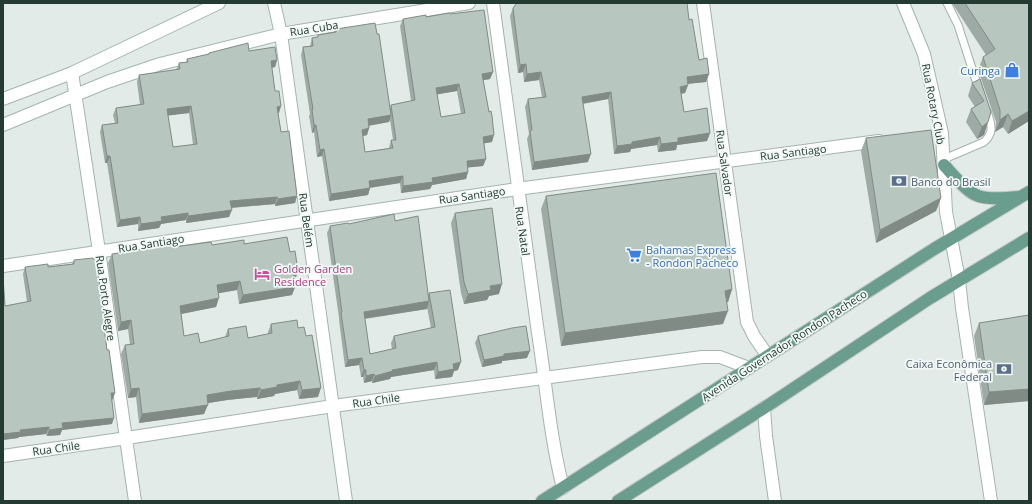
<svg xmlns="http://www.w3.org/2000/svg" width="1032" height="504" viewBox="0 0 1032 504" font-family="'Open Sans',sans-serif">
  <rect width="100%" height="100%" fill="#e2ebe7"/>
  <g fill="none" stroke-linecap="round" stroke-linejoin="round">
    <g stroke="#a5b3ae" stroke-width="9">
      <path id="lane" d="M947,3l11,22 21,65
        M944,159l40,-17c11,-10 7,-18 3,-31"/>
    </g>
    <g stroke="#a5b3ae" stroke-width="14">
      <path id="street" d="M493,3c14,110 29,220 45,330 8,51 12,104 25,155
        M703,3l44,319 7,14 13,19
        M281,34l188,-31
        M72,73l27,178 36,250
        M3,266l514,-77 362,-48
        M959,280l3,28 29,193
        M764,408l2,28 9,65
        M3,456l124,-18 206,-32 369,-49h18l29,11"/>
    </g>
    <g stroke="#a2b6ae" stroke-width="14">
      <path id="secondary" d="M274,3l7,31 65,467
        M903,3l21,51 18,79 4,79 13,68
        M3,99l69,-26 147,-70
        M3,125l104,-43 53,-18 121,-30"/>
    </g>
    <g stroke="#c2c8c6" stroke-width="14">
      <path id="primary" d="M944,165c8,9 22,26 32,30 9,5 33,3 43,2
        M542,501l392,-252 95,-57
        M618,501l146,-93 166,-110 99,-60"/>
    </g>
    <use href="#lane" stroke="#fff" stroke-width="7"/>
    <use href="#street" stroke="#fff" stroke-width="12"/>
    <use href="#secondary" stroke="#fff" stroke-width="12"/>
    <use href="#primary" stroke="#6b9d8e" stroke-width="12"/>
  </g>
  <path fill="#9eaaa5" fill-rule="evenodd" d="M952,3h77v118l-21,13 -5,-7 -8,5 1,-10 -18,-52 5,-13 3,-2z
    M513,8l176,12 10,40 10,14 -3,8 -18,2v1l-3,8 -4,1 3,18 26,21 -3,8 -30,4 -1,5 -18,2 -1,-7 -26,4 -1,3 -16,2 -6,-55 -25,5 5,58 -56,8 -5,-31 2,-5 -4,-27 3,-8 14,-2 -3,-17 -15,2 -1,-10 -5,1 -8,-57z
    M450,14l43,58 -3,7 -7,1 9,62 -8,1 2,16 -3,7 -15,1v5l-2,7 -34,6 -2,4 -29,4 -1,-10 -30,5 -2,7 -39,6 -7,-45 -5,1 -3,-25 -2,1 -3,-17 1,-2 -9,-59 2,-8 7,-1 2,-8 5,-1 1,-2 16,-3 2,-3 54,79 1,-3 20,-4 -11,-75 3,-7zM457,91l4,23 -20,3 -4,-23zM390,120l3,20h-2l-2,8 -24,4 -2,-16 4,-1 2,-7v-2l20,-4z
    M249,51l28,9 -2,7 -3,1 3,23 6,15 -3,7 3,19 16,64 -2,7 -20,3v-2l-44,4 -2,9 -43,6v-3l-25,4 -2,4 -21,3v-7l-21,3 -10,-64h-2l-5,-31 2,-7 13,-2 -2,-8 3,-7 24,-3 -3,-23 2,-7 37,-5 3,-7 7,-1 1,-3 22,-5v-1zM189,113l4,32 -20,2 -5,-32z
    M972,83l19,29 -7,23 -7,4 -11,-17 5,-13 4,-2 -7,-11z
    M866,138l75,60 -5,13 -60,32 -15,-92z
    M546,196l186,93 -4,13h-1l-4,22 -162,22 -20,-137z
    M455,213l44,81 -10,2 -2,4 -23,4 -3,-11 -10,-70z
    M395,221l34,74v-2l29,77 -4,1 -2,6 -17,2 -1,-9 -43,7 -1,2 -18,4v-2l-8,2 -1,-6h-2l-2,-12 -14,2 -6,-47v-2l-12,-85 3,-7zM427,307l4,21 -37,8 -3,7 1,6 -22,5 -5,-35 62,-10z
    M244,244l46,8 8,19 -3,9v7l-3,8 -53,9 -2,-14 -18,3 -3,14 -35,7 3,22 16,7 25,-6 3,-8 20,9 20,-4v-2l3,-8 27,4 8,8 12,61 -19,2 -2,-9 -22,4 -1,2 -17,3v-2l-30,3 -20,3 -3,11 -65,9 -3,-26 -8,1 -7,-44 4,-9h5l-2,-16 -10,2 -10,-68 4,-9 62,-7 38,-2z
    M74,260l32,66 -2,4 9,69 -1,1v24l-50,6 -2,5 -13,1 -1,-2 -27,3 -1,1 -15,2v-163l2,29 22,-4 -4,-28 2,-7h23l24,-3z
    M1029,315v86l-45,4 -10,-69 5,-13z
    M478,336l49,22 -25,3v2l-20,4 -7,-24z"/>
  <path fill="#818b86" d="M277,60l-2,7 -6,1 2,-7z
    M526,64l-3,8 -5,1 2,-8z
    M493,72l-3,7 -11,2 3,-7z
    M541,72l-2,8 -15,2 3,-8z
    M709,74l-3,8 -22,2 3,-7z
    M459,84l-2,7 -23,4 2,-7z
    M688,85l-3,8 -8,1 3,-7z
    M611,92l-3,7 -28,5 2,-7z
    M191,106l-2,7 -24,3 2,-7z
    M281,106l-2,7 -4,1 2,-7z
    M1029,111v10l-21,13 4,-13z
    M1008,114l-5,13 -8,5 5,-12z
    M391,115l-2,7 -24,4 3,-7z
    M988,122l-4,13 -7,4 5,-12z
    M314,125h2l-2,7 -2,1z
    M369,128l-2,7 -8,2 3,-7z
    M710,133l-3,8 -30,4 -1,5 -18,2 3,-8 17,-6z
    M494,135l-2,7 -11,2 2,-7z
    M660,137l-3,8 -26,4 -1,3 -16,2 3,-8 15,-4z
    M324,149l-2,7 -5,1 3,-7z
    M591,154l-3,8 -56,8 2,-8z
    M107,156h3l-3,7h-2z
    M486,159l-3,7 -19,2 3,-7z
    M468,172l-2,7 -34,6 -2,4 -29,4 2,-7 29,-8z
    M403,176l-3,7 -33,5 2,-7z
    M370,188l-2,7 -39,6 2,-7z
    M297,196l-2,7 -20,3 3,-7z
    M277,197l-2,7 -47,4 2,-7z
    M941,198l-5,13 -60,32 4,-13z
    M232,210l-3,7 -43,6 2,-7z
    M188,213l-2,7 -25,4 -2,4 -21,3 3,-7 20,-7z
    M140,217l-2,7 -21,3 3,-7z
    M298,271l-3,9 -2,-8z
    M240,281l-3,9 -23,4 3,-9z
    M502,284l-3,10 -10,2 -2,4 -23,4 4,-10 22,-8z
    M295,287l-3,8 -53,9 4,-9z
    M732,289l-4,13 -8,1 5,-12z
    M219,298l-3,9 -40,8 4,-9z
    M429,301l-2,8 -66,10 3,-7z
    M728,311l-5,13 -162,22 4,-13z
    M131,320l-3,9 -10,2 3,-9z
    M530,351l-3,7 -25,3v2l-20,4 2,-7 20,-6z
    M362,358l-3,7 -14,2 3,-7z
    M437,362l-3,8 -43,7 -1,2 -18,4 3,-7 17,-6z
    M461,362l-3,8 -4,1 -2,6 -17,2 3,-7 15,-8z
    M364,370h2l-3,7h-2z
    M374,374l-2,7 -8,2 2,-7z
    M300,381l-3,9 -22,4 -1,2 -17,3 4,-9 16,-5z
    M139,388l-3,9 -8,1 3,-9z
    M260,388l-3,9 -30,3 -24,4 4,-9 24,-4z
    M321,388l-3,9 -19,2 3,-9z
    M1029,389v12l-45,4 5,-13z
    M111,393h4l-2,6 -5,1z
    M208,405l-4,9 -65,9 3,-9z
    M114,418l-2,6 -50,6 -2,5 -13,1 2,-6 13,-7z
    M49,427l-3,7 -27,3 -1,1 -15,2v-6l17,-4z"/>
  <path fill="#b8c6c0" stroke="#818b86" fill-rule="evenodd" d="M517,3h170l2,17 3,-1 7,41 8,-2 2,16 -22,3 1,8 -8,2 4,25 23,-4 3,25 -32,5v4l-17,2 -1,-7 -28,5v2l-15,2 -6,-54 -29,5 9,57 -57,8 -4,-31 2,-1 -4,-31 18,-2 -5,-25 -14,2 -1,-10 -6,1 -7,-57z
    M965,3h64v108l-17,10 -4,-7 -8,6v-10l-17,-53 12,-8z
    M484,10l9,62 -11,2 7,38 2,-1 1,5 2,19 -11,2 3,22 -19,2 1,11 -36,6 1,4 -30,4v-10l-34,5 1,7 -39,6 -7,-45 -4,1 -4,-25h-2l-2,-16h1l-10,-62 10,-1 -1,-8 6,-1v-2l18,-3v-3l39,-6 2,11h2l12,81 -23,4 1,9 -7,2 3,22 28,-4 -2,-8h5l-5,-35 24,-5 -12,-81 23,-4v2l23,-4 1,1zM459,84l6,29 -24,4 -5,-29z
    M248,43l1,8 26,-4 2,13 -6,1 4,30h4l2,15 -4,1 4,25 8,-1 8,65 -19,3 -1,-2 -47,4 2,9 -44,6v-3l-27,4 1,4 -21,3 -1,-7 -20,3 -10,-64h-3l-5,-31 16,-2 -2,-15 28,-4 -5,-29 41,-6 -1,-6 9,-1 -1,-3 22,-5v-1zM191,106l6,38 -24,3 -6,-38z
    M980,79l11,33 -3,10 -6,5 -11,-18 13,-8 -12,-18z
    M931,130l10,68 -61,32 -14,-92z
    M716,173l16,116 -7,2 3,20 -163,22 -19,-137z
    M492,208l10,76 -12,2 1,4 -23,4 -4,-12 -9,-69z
    M394,214l1,7 23,-5 11,85 -65,11 6,42 26,-6 -2,-12 41,-9 -6,-34 21,-3 11,72 -8,2 1,5 -16,3 -1,-10 -45,8 1,1 -18,5 -1,-2 -8,2v-6h-2l-2,-12 -14,2 -7,-47 1,-1 -12,-86 18,-3 1,1z
    M287,237l3,15 5,-1 3,20 -5,1 2,15 -52,8 -3,-14 -23,4 2,13 -39,8 4,30 14,-3 2,10 29,-7 -1,-7 18,-3 2,12 24,-5 -1,-9 26,-4 1,8 6,-1 2,9 6,-1 9,53 -19,2 -2,-9 -23,4v2l-16,3 -1,-2 -29,3 -24,4 1,10 -66,9 -3,-26 -8,1 -6,-44 9,-1 -3,-24 -10,2 -9,-68 61,-10 1,3 37,-5 1,3 32,-5v4z
    M93,258v1h3l10,67 -2,1 3,23h2l6,43h-4l3,25 -52,5 1,5 -14,2v-3l-29,3 1,2 -18,2v-157l2,29 26,-5 -6,-34 23,-3v3l26,-3v-4z
    M1029,315v74l-40,3 -10,-69z
    M526,326l4,25 -26,3v2l-20,4 -6,-24 34,-8z"/>
  <defs>
    <g id="shop-bare" transform="scale(1.2)"><path d="M-5-2.5h2.3a2.7 3.5 0 0 1 5.4 0H5L5.5 6h-11ZM-1.5-2.5h3a1.5 2.3 0 0 0-3 0Z" fill="#3f7fe0" stroke="#f2f8f5" stroke-width="2.5" paint-order="stroke"/></g>
    <g id="bank-bare" transform="scale(1.2)"><path d="M-6-4H6V4H-6ZM0-2.3a2.3 2.3 0 1 0 0 4.6a2.3 2.3 0 1 0 0-4.6Z" fill="#5c6f8a" stroke="#f2f8f5" stroke-width="2.5" paint-order="stroke"/></g>
    <g id="supermarket-bare" transform="scale(1.2)"><path d="M-6-5.5h2.5l.6 2H6L4.5 2H-2.5L-4.4-4H-6ZM-1.5 3.2a1.3 1.3 0 1 0 .1 0ZM3 3.2a1.3 1.3 0 1 0 .1 0Z" fill="#3f7fe0" stroke="#f2f8f5" stroke-width="2.5" paint-order="stroke"/></g>
    <g id="hotel-bare" transform="scale(1.2)"><path d="M-6-4.5h1.5V1H6V5H4.5V3h-9V5H-6ZM-4 0a1.8 1.8 0 1 1 3.6 0ZM.5 0V-2.5h3Q6-2.5 6 0Z" fill="#d1479c" stroke="#f2f8f5" stroke-width="2.5" paint-order="stroke"/></g>
  </defs>
  <g fill-rule="evenodd">
    <use href="#shop-bare" x="1012" y="70"/>
    <use href="#bank-bare" x="899" y="181"/>
    <use href="#supermarket-bare" x="634" y="255"/>
    <use href="#hotel-bare" x="262" y="274"/>
    <use href="#bank-bare" x="1004" y="369"/>
  </g>
  <g text-anchor="middle" dominant-baseline="central" stroke-width="3.5" stroke-linejoin="round" paint-order="stroke">
    <g font-size="11" fill="#243b34" stroke="#f2f8f5">
      <text transform="translate(314 28) rotate(-9)">Rua Cuba</text>
      <text transform="translate(934 104) rotate(79)">Rua Rotary Club</text>
      <text transform="translate(793 152) rotate(-7)">Rua Santiago</text>
      <text transform="translate(725 163) rotate(82)">Rua Salvador</text>
      <text transform="translate(472 195) rotate(-8)">Rua Santiago</text>
      <text transform="translate(307 220) rotate(82)">Rua Belém</text>
      <text transform="translate(523 231) rotate(82)">Rua Natal</text>
      <text transform="translate(151 243) rotate(-9)">Rua Santiago</text>
      <text transform="translate(106 298) rotate(82)">Rua Porto Alegre</text>
      <text transform="translate(784 345) rotate(-33)">Avenida Governador Rondon Pacheco</text>
      <text transform="translate(376 400) rotate(-8)">Rua Chile</text>
      <text transform="translate(56 448) rotate(-8)">Rua Chile</text>
    </g>
    <g font-size="11" fill="#366cbe" stroke="#f2f8f5" text-anchor="end">
      <text x="1000" y="70">Curinga</text>
      <text x="646" y="249" text-anchor="start">Bahamas Express<tspan x="646" dy="13">- Rondon Pacheco</tspan></text>
    </g>
    <g font-size="11" fill="#4e5e75" stroke="#f2f8f5" text-anchor="start">
      <text x="911" y="181">Banco do Brasil</text>
      <text x="992" y="363" text-anchor="end">Caixa Econômica<tspan x="992" dy="13">Federal</tspan></text>
    </g>
    <g font-size="11" fill="#b23c85" stroke="#f2f8f5" text-anchor="start">
      <text x="274" y="268">Golden Garden<tspan x="274" dy="13">Residence</tspan></text>
    </g>
  </g>
  <rect width="1032" height="504" fill="none" stroke="#243b34" stroke-width="8"/>
</svg>
